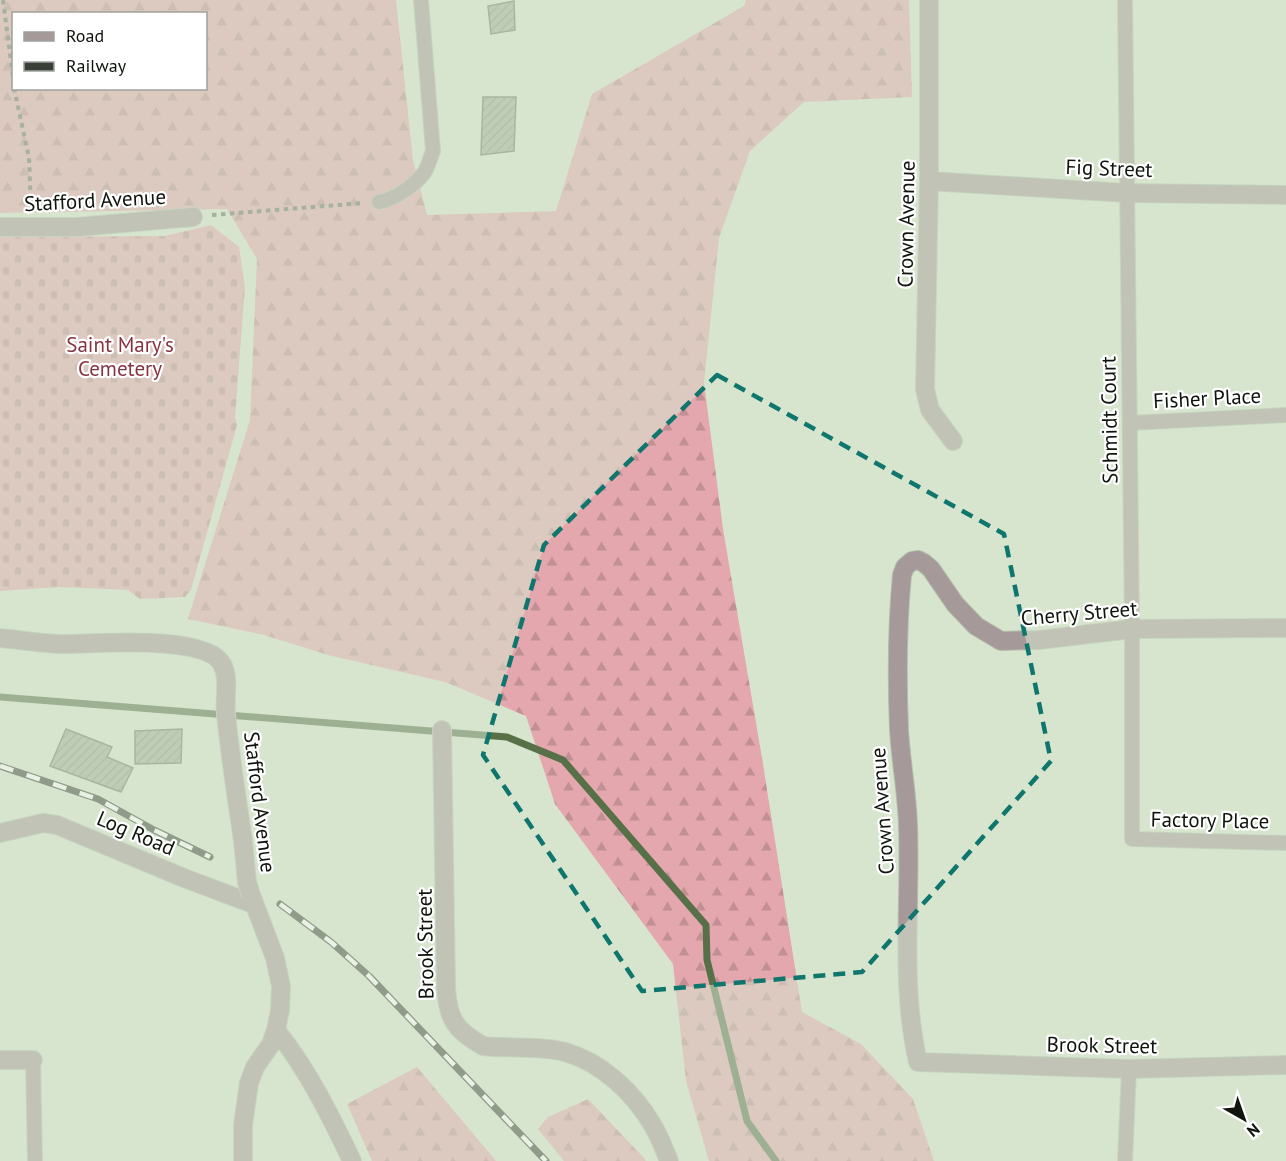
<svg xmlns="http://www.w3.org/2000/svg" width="1286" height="1161" viewBox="0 0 1286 1161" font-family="'PT Sans',sans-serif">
  <defs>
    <pattern id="forest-firs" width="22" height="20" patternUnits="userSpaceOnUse" patternTransform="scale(1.5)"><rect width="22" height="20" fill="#e3a7ad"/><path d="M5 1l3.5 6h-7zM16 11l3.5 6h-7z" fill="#c28f94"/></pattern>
    <pattern id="cemetery-stones" width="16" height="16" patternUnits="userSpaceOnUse" patternTransform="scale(1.5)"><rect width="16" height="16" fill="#e3a7ad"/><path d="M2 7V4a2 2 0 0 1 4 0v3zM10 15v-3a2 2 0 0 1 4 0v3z" fill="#c28f94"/></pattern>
    <pattern id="building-hatch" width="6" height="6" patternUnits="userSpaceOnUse" patternTransform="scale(1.5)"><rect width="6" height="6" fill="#a2b09a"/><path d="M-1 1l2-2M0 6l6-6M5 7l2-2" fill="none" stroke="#8a9684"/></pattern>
  </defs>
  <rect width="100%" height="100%" fill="#d7e5ce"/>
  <path fill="url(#forest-firs)" fill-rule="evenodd" d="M0,0h396l17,160 14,55 129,-4 36,-117 152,-88 2,-6h163l3,97 -108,5 -54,49 -31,87 -15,145 19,146 39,229 40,254 59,32 52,55 21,62h-225l-23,-80 -13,-117 -118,-160 -29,-88 -81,-34 -117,-27 -64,-20 -76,-16 62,-199 7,-161 -30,-50 -227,4zM14,14h192v74h-192z
    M417,1067l79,94h-124l-25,-57z
    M588,1099l56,59 2,3h-82l-26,-32 10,-12z"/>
  <path fill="url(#cemetery-stones)" d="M211,225l28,22 6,40 -10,131 2,7 -46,165 -6,7 -45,2 -12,-9 -68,-3 -60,4v-354l165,-1z"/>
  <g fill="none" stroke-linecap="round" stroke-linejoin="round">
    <path stroke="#577048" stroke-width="7" d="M0,697l507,40 56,23 143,165 1,35 40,161 29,40"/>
  </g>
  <path fill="url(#building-hatch)" stroke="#707d68" stroke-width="1.5" d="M514,1l1,29 -24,4 -3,-28z
    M483,97h33l-2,54 -33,4z
    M66,729l46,18 -5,10 26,11 -12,24 -71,-26z
    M182,729l-1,34 -46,1v-33z"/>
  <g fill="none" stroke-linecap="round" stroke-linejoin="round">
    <g stroke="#b3bfab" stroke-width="16">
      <path id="service" d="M1125,0l7,629v210l154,4
        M379,202c16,-3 35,-16 45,-29 4,-6 6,-15 9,-22l-12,-151
        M1130,423l156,-8
        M33,1060l2,101
        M1125,1161l4,-92"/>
    </g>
    <g stroke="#b3bfab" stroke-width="20">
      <path id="minor" d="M929,0v181l-4,208 5,21 23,31
        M929,181l198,12 159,2
        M0,227h77l116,-10
        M1286,628l-154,1 -93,11 -38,1 -25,-15 -21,-22 -24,-35 -7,-6 -6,-3 -6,1 -7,6 -3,8c-5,51 -5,104 -3,155 2,32 8,64 9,95 3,80 -8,159 10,237l211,7 157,-4
        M0,638c21,2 43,6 64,6 31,0 142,-10 158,20 8,15 2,35 4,50 4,42 11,85 17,127
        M442,730l4,258c2,31 9,42 37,58 26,3 56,-1 82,6 36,10 68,40 87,72 7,11 12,25 17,37
        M0,833l43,-10 14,2 127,53 69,26
        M276,1030c32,40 54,85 76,131
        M0,1060h33
        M243,1161v-36l6,-42 6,-16 16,-23 5,-14 4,-20 1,-24 -6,-28 -24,-63"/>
    </g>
    <path stroke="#6a7364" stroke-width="4" stroke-dasharray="4.5 4.5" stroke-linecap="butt" d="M3,0l11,85
      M14,88l15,70 2,50
      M212,215l151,-12"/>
    <use href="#service" stroke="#a6999a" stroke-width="14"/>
    <use href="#minor" stroke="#a6999a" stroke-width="18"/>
    <g stroke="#3a4035" stroke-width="7">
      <path id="rail" d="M0,766l98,33 56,31 56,27
        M280,904l51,38 38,34 177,185"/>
    </g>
    <use href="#rail" stroke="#fff" stroke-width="4.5" stroke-dasharray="14" stroke-linecap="butt"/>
    <g stroke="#b3bfab" stroke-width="20" stroke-linecap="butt">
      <path id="minor-bridge" d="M243,841l4,41 4,13"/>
    </g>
    <use href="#minor-bridge" stroke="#a6999a" stroke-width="18"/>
  </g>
  <path d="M0 0H1286V1161H0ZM717,375l287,159 47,227 -189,211 -220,19 -159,-236 61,-210z" fill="#d7e5ce" fill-opacity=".55" fill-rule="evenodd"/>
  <path fill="none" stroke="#0f766e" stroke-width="4.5" stroke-dasharray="12 8" stroke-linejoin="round" d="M717,375l287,159 47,227 -189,211 -220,19 -159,-236 61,-210z"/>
  <g text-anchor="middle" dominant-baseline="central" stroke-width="4.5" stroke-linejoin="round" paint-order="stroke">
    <g font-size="21" fill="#0f140c" stroke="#fff">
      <text transform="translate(1109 168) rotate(2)">Fig Street</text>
      <text transform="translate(95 200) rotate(-3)">Stafford Avenue</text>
      <text transform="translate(906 224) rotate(-89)">Crown Avenue</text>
      <text transform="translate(1207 398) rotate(-3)">Fisher Place</text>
      <text transform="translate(1109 420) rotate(-91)">Schmidt Court</text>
      <text transform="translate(1079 613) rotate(-5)">Cherry Street</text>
      <text transform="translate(260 802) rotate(83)">Stafford Avenue</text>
      <text transform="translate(882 811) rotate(-94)">Crown Avenue</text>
      <text transform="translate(1210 820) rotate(1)">Factory Place</text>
      <text transform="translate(136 833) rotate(23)">Log Road</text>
      <text transform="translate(425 944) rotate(-91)">Brook Street</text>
      <text transform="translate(1102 1045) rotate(1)">Brook Street</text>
    </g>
    <g font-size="21" fill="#873341" stroke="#fff">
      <text x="120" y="344">Saint Mary's<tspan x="120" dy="24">Cemetery</tspan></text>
    </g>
  </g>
  <rect x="12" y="12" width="195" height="78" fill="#ffffff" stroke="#9fa19e" stroke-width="1.5"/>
  <rect x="24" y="32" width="30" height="9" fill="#a6999a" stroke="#9fa19e" stroke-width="1.5"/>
  <text x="66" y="42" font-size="18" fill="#0f140c">Road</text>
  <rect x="24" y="62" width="30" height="9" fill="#3a4035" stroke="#9fa19e" stroke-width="1.5"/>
  <text x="66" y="72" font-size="18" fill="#0f140c">Railway</text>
  <g transform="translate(1244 1119) rotate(140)" stroke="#ffffff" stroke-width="4.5" paint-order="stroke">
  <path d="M0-4.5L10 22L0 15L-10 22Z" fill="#0f140c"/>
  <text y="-9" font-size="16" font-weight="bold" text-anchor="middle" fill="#0f140c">N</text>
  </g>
</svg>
